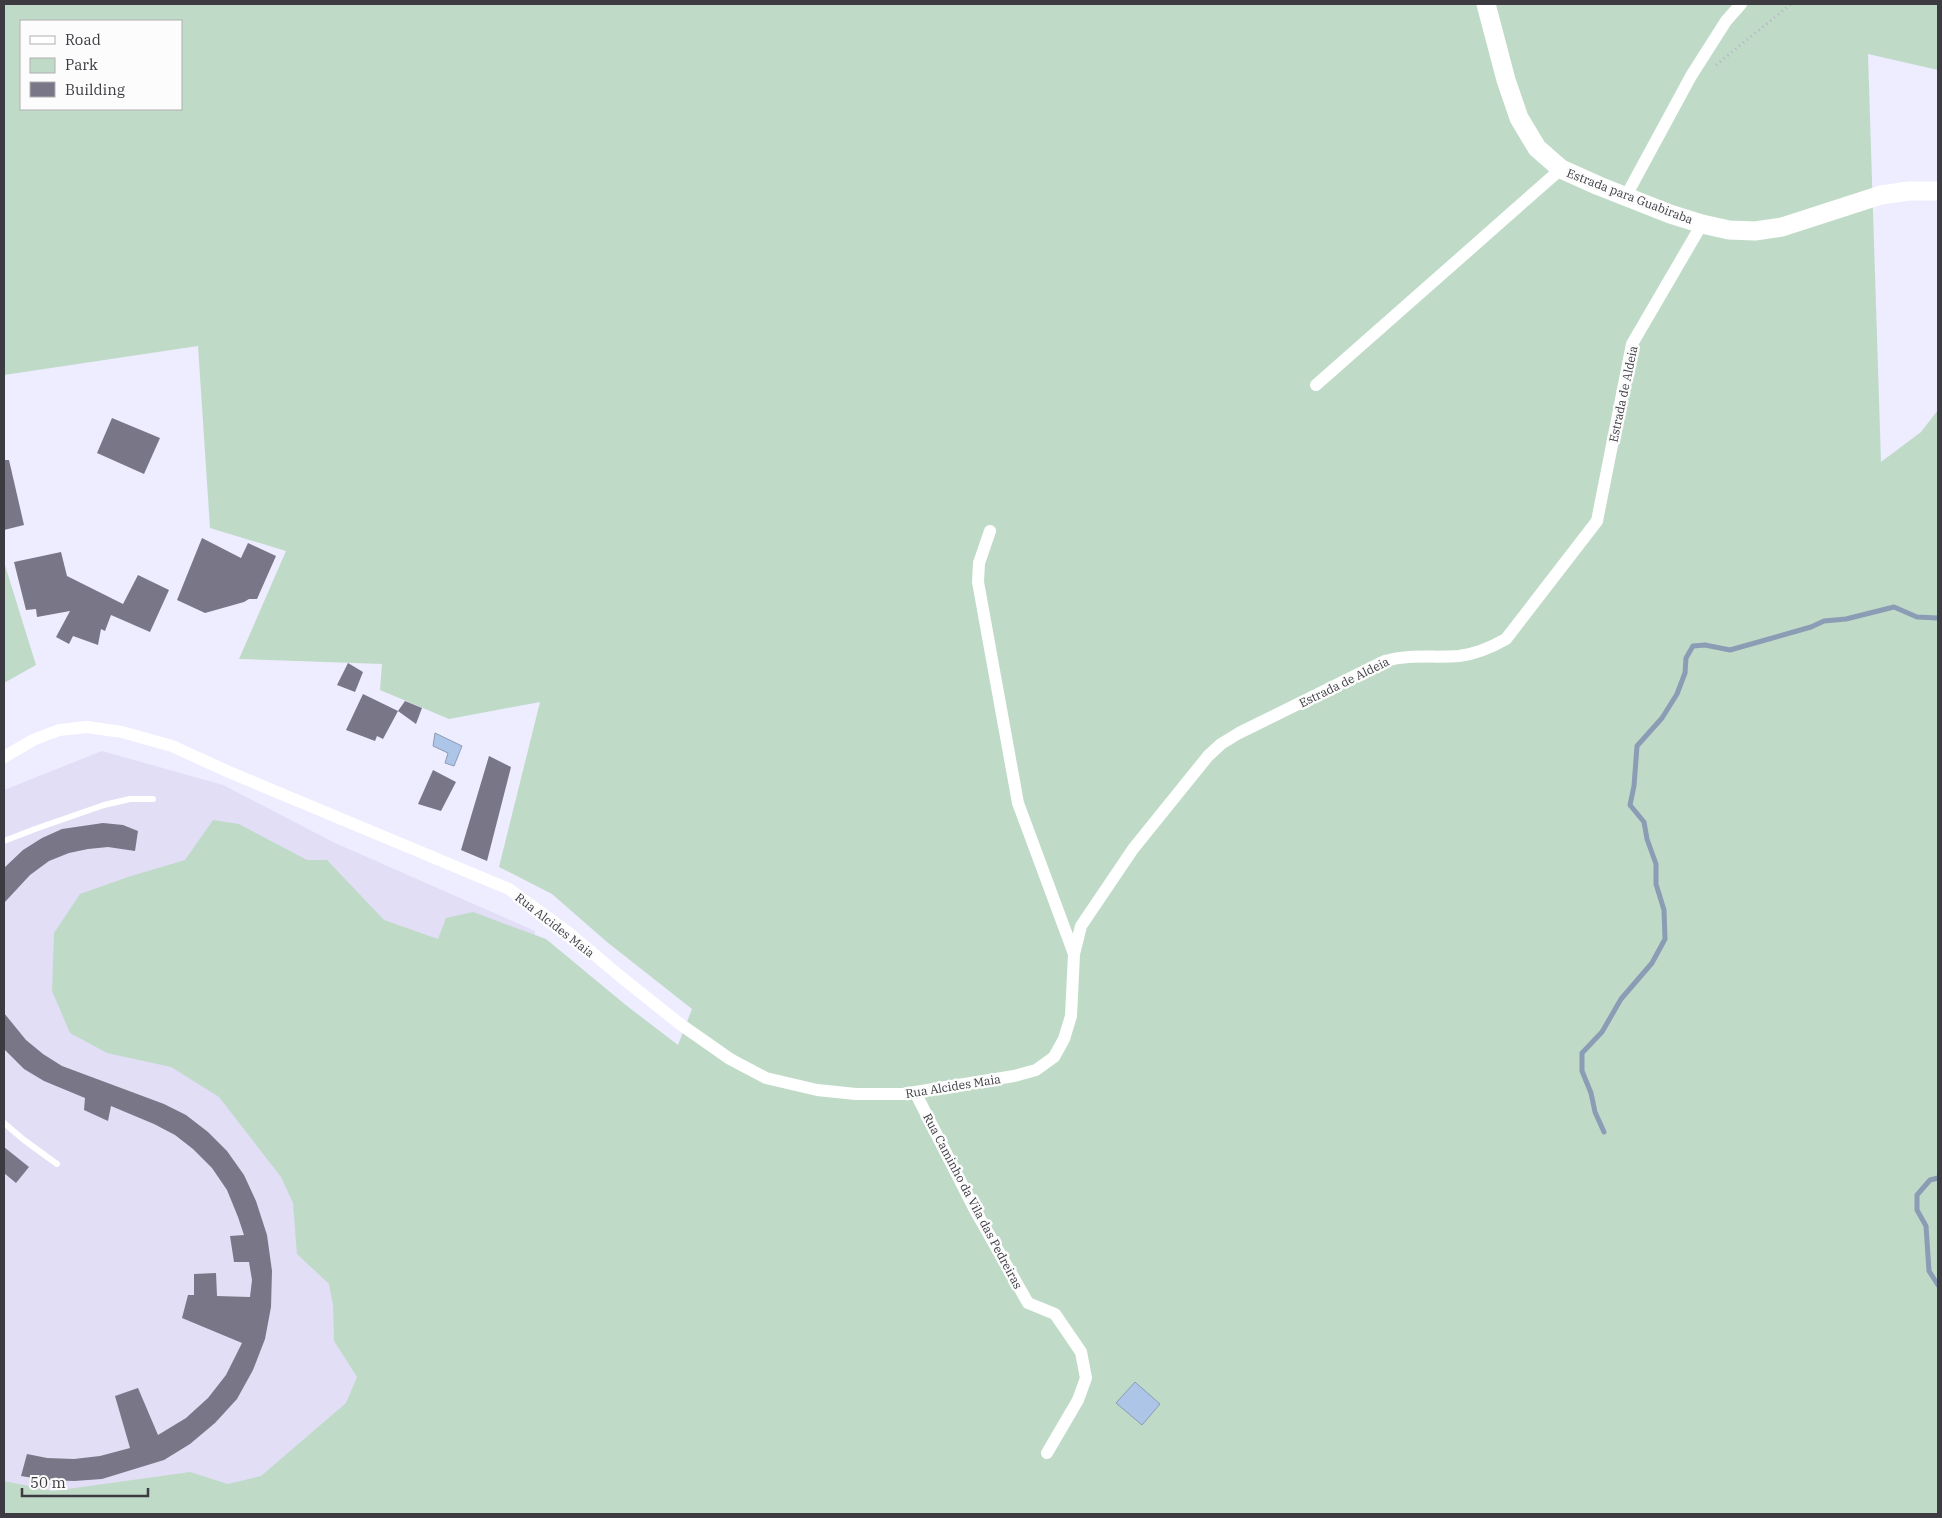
<svg xmlns="http://www.w3.org/2000/svg" width="1942" height="1518" viewBox="0 0 1942 1518" font-family="'IBM Plex Serif',serif">
  <rect width="100%" height="100%" fill="#eeecff"/>
  <path fill="#e1def6" d="M102,751l121,34 112,58 200,88 -11,368 -265,215h-255v-724z"/>
  <path fill="#bfdbc8" fill-rule="evenodd" d="M4,4h1934v66l-70,-16 13,408 40,-30 17,-22v1104h-1934v-33l49,10 137,-19 38,12 33,-8 85,-73 11,-26 -23,-36 -1,-36 -4,-21 -32,-30 -4,-51 -12,-26 -62,-80 -48,-30 -64,-14 -37,-20 -18,-42 2,-58 26,-39 51,-18 54,-16 28,-40 26,4 68,36h20l57,60 54,19 8,-21 27,-6 73,27 81,67 51,39 14,-36 -85,-67 -55,-48 -53,-27 41,-165 -91,17 -69,-29 2,-26 -143,-5 47,-108 -76,-23 -12,-182 -194,29zM21,21h160v88h-160z
    M4,562l32,103 -32,18z"/>
  <path fill="#adc5e6" stroke="#8b9cb5" d="M435,733l27,13 -8,20 -9,-3 3,-10 -15,-7z
    M1135,1382l25,22 -18,21 -26,-22z"/>
  <g fill="none" stroke-linecap="round" stroke-linejoin="round">
    <path stroke="#8b9cb5" stroke-width="5" d="M1604,1132l-9,-20 -4,-19 -9,-22v-18l20,-21 19,-33 31,-36 13,-24 -1,-29 -8,-26v-20l-9,-25 -3,-17 -14,-17 4,-19 3,-40 25,-28 15,-24 8,-21 1,-15 7,-12 12,-1 25,5 81,-23 13,-6 22,-2 48,-12 23,10 21,1
      M1938,1178l-8,2 -13,15v15l9,16 3,45 9,14"/>
  </g>
  <path fill="#797687" d="M112,418l48,20 -16,36 -47,-21z
    M4,460h5l15,65 -20,5z
    M202,538l39,20 7,-15 28,13 -19,43h-8l-5,3 -39,11 -28,-13z
    M61,552l6,24 56,28 15,-29 31,15 -19,42 -39,-17 -6,16 -4,-2 -3,16 -25,-9 -4,8 -13,-7 14,-26 -33,6 -1,-8 -10,1 -12,-48z
    M348,663l15,9 -8,20 -18,-7z
    M363,694l35,17 -15,28 -6,-3 -2,5 -29,-11z
    M405,701l17,7 -6,16 -18,-13z
    M489,756l22,11 -24,94 -26,-11z
    M433,770l23,12 -15,29 -23,-7z
    M103,823l20,2 15,6 -3,20 -27,-4 -20,2 -19,4 -20,8 -19,14 -26,28v-35l19,-18 19,-12 20,-9z
    M4,1013l22,27 17,14 19,12 102,38 22,11 22,17 19,19 17,24 12,26 11,34 5,36 -1,36 -6,32 -12,31 -16,29 -22,24 -25,21 -26,16 -62,19 -28,2 -28,-1 -25,-4 6,-22 20,4 27,1 26,-3 30,-8 -15,-52 23,-8 20,47 28,-17 22,-20 18,-23 16,-32 -60,-25 6,-23h6v-21l22,-1 1,23 33,1 2,-17 -3,-18h-15l-4,-26 14,-1 -6,-18 -11,-27 -15,-22 -19,-19 -18,-14 -21,-11 -43,-18 -3,15 -24,-11 1,-12 -41,-17 -20,-12 -20,-20z
    M4,1147l25,20 -13,16 -12,-10z"/>
  <g fill="none" stroke-linecap="round" stroke-linejoin="round">
    <path stroke="#b5b3c2" stroke-width="3" stroke-dasharray="1 4" stroke-linecap="butt" d="M1716,65l75,-61"/>
    <path stroke="#fff" stroke-width="6" d="M4,841l31,-12 69,-24 26,-6h23
      M4,1123l20,17 33,24"/>
    <path stroke="#fff" stroke-width="12" d="M1626,196l65,-120 35,-55 15,-17
      M1316,385l245,-216
      M990,531l-11,32 -1,19 40,221 56,151
      M4,757l29,-17 26,-10 28,-3 35,5 50,14 57,26 280,117 60,44 52,44 59,47 50,35 36,19 51,12 39,4h47l111,-18 22,-6 18,-13 10,-18 7,-23 3,-62 7,-28 52,-77 75,-93 13,-12 18,-11 146,-72c25,-7 48,-3 74,-5 17,-2 33,-9 47,-17l91,-118 35,-177 70,-120
      M915,1092l60,118 53,93 27,11 26,38 5,26 -8,22 -31,53"/>
    <path stroke="#fff" stroke-width="19" d="M1486,4l20,76 13,38 18,30 24,21 38,17 71,28 32,10 27,6 26,1 27,-4 99,-32 28,-4h29"/>
  </g>
  <g text-anchor="middle" dominant-baseline="central" stroke-width="5" stroke-linejoin="round" paint-order="stroke">
    <g font-size="12" fill="#3c3b42" stroke="#fcfcfc">
      <text transform="translate(1630 196) rotate(21)">Estrada para Guabiraba</text>
      <text transform="translate(1623 394) rotate(-78)">Estrada de Aldeia</text>
      <text transform="translate(1344 682) rotate(-26)">Estrada de Aldeia</text>
      <text transform="translate(555 925) rotate(38)">Rua Alcides Maia</text>
      <text transform="translate(953 1086) rotate(-9)">Rua Alcides Maia</text>
      <text transform="translate(973 1201) rotate(62)">Rua Caminho da Vila das Pedreiras</text>
    </g>
  </g>
  <rect width="1942" height="1518" fill="none" stroke="#3c3b42" stroke-width="10"/>
  <rect x="20" y="20" width="162" height="90" fill="#fcfcfc" stroke="#afafb2"/>
  <rect x="30" y="36" width="25" height="8" fill="#ffffff" stroke="#afafb2"/>
  <text x="65" y="45" font-size="15" fill="#3c3b42">Road</text>
  <rect x="30" y="58" width="25" height="15" fill="#bfdbc8" stroke="#afafb2"/>
  <text x="65" y="70" font-size="15" fill="#3c3b42">Park</text>
  <rect x="30" y="82" width="25" height="15" fill="#797687" stroke="#afafb2"/>
  <text x="65" y="95" font-size="15" fill="#3c3b42">Building</text>
  <path d="M22 1488v8h126v-8" fill="none" stroke="#3c3b42" stroke-width="2.5"/>
  <text x="30" y="1488" font-size="15" fill="#3c3b42" stroke="#fcfcfc" stroke-width="4" paint-order="stroke">50 m</text>
</svg>
